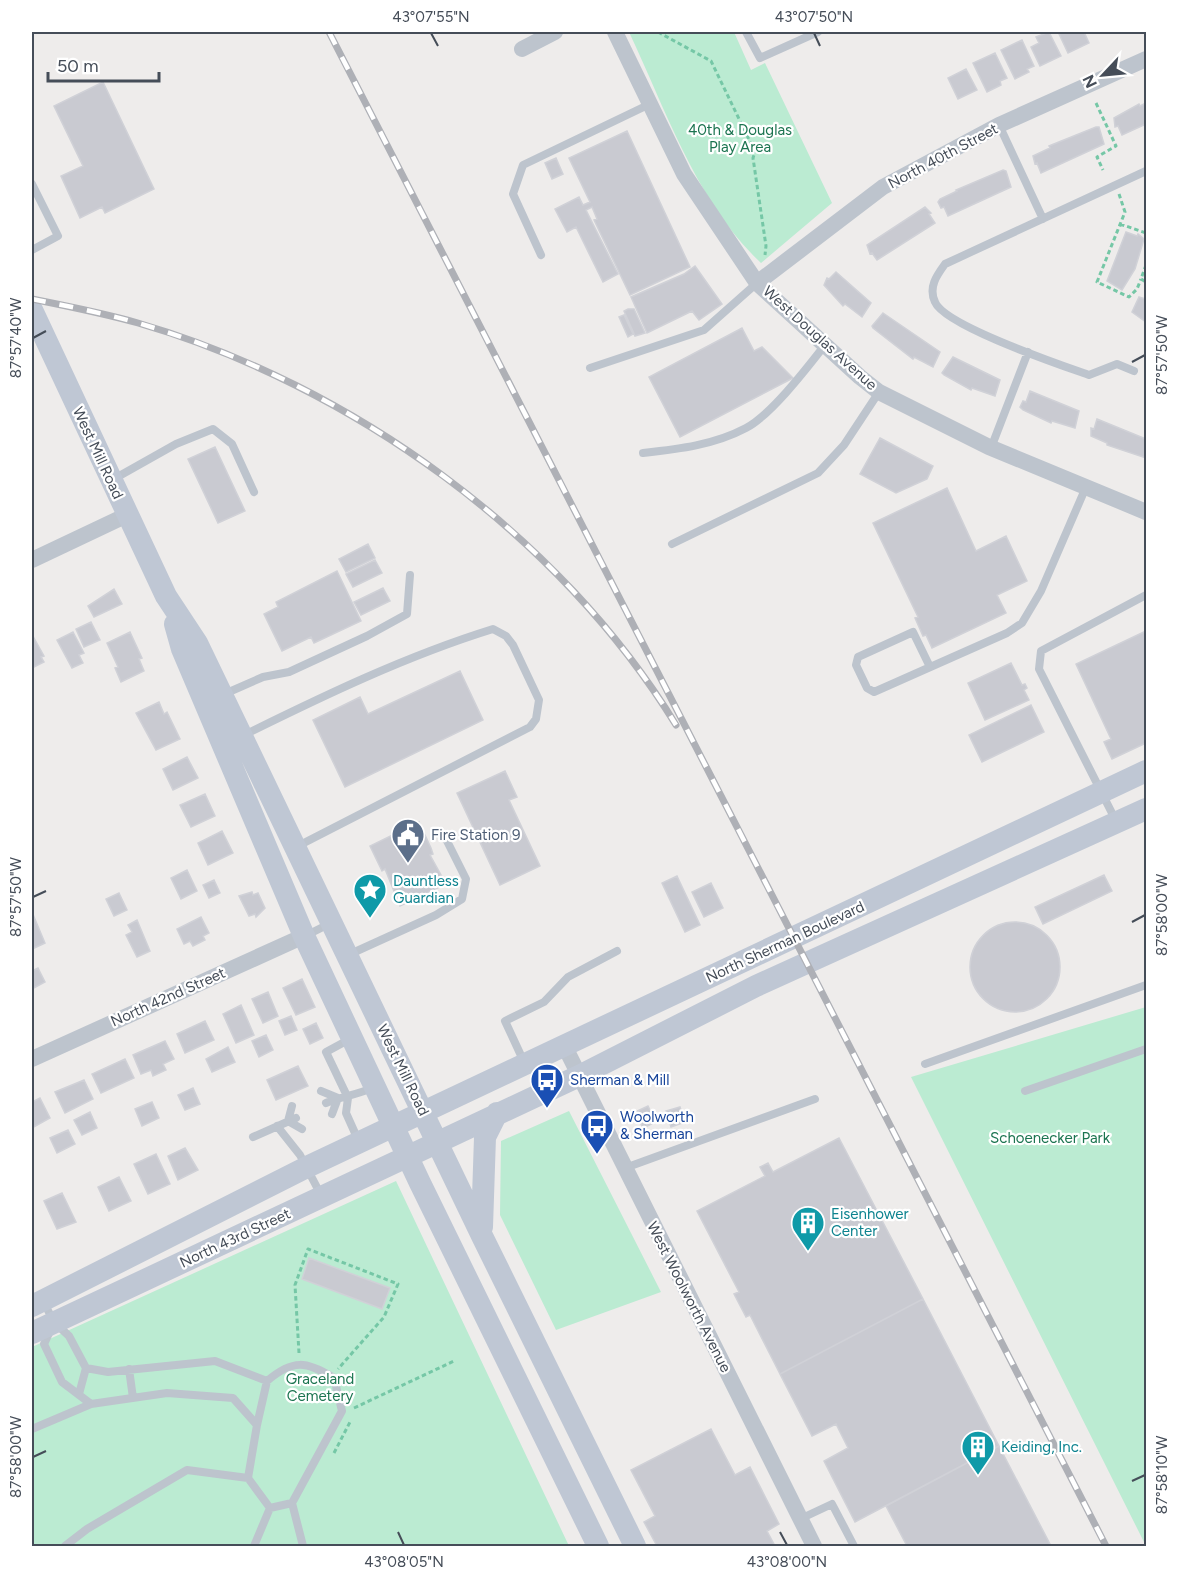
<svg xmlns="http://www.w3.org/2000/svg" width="1178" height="1578" viewBox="0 0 1178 1578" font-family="Figtree,sans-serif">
  <rect width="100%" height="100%" fill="#eeeceb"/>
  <path fill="#bbebd2" d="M629,32h105l17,38 14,-7 67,140 -71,60c-65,-61 -95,-153 -132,-231z
    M1146,1007v539l-235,-469z
    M569,1111l92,181 -105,38 -56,-115 1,-74z
    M396,1181l173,365h-537v-199z"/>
  <path fill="#c9cad1" stroke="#d0d1d7" stroke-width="1.5" d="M1049,32l12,24 -21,10 -9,-19 8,-4 -3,-6z
    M1064,32h20l5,11 -21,10 -9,-19z
    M1022,40l12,26 -7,3 2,3 -14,7 -14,-29z
    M995,53l12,25 -7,3 1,4 -14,7 -14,-29z
    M966,69l11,21 -19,9 -10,-21z
    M103,82l51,107 -49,24 -3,-6 -22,11 -19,-42 22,-10 -29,-60z
    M1146,103v21l-24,11 -4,-9 -3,1 -1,-9 25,-14 1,2z
    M1096,127h3l5,17 -63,29 -4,-10 -2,1 -2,-8 17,-8 -1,-2z
    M627,131l63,136 -60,28 -36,-75 3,-1 -5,-12 -6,3 32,64 -15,8 -27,-55 -9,5 -12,-23 24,-12 4,8 7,-3 -21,-44z
    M556,158l7,16 -11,5 -7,-16z
    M1003,170l3,1 5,16 -63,29 -4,-9 -3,1 -3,-6 2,-3 17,-8 -1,-1z
    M925,207l6,6 -2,1 6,9 -58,37 -5,-7 -2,1 -3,-9z
    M1126,232l11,4 1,-2 6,5 -9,30 -13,21 -15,-9z
    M695,266l27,38 -23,16 -7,-9 -45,22 -16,-36 53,-23z
    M836,272l35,31 -9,14 -17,-13 -2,2 -19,-21 3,-7 2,1z
    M1139,297l7,2v23l-14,-10z
    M628,309h6l11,24 -10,3 -11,-25z
    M883,313l57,39 -7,15 -19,-10 -1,2 -40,-31 -1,-2z
    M624,315l9,19 -5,3 -9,-20z
    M742,328l12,23 8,-4 31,31 -113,59 -31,-60z
    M953,357l47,23 -5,16 -23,-8 -1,2 -27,-15 -2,-2z
    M1030,391l49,20 -4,17 -23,-7 -1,2 -28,-13 -3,-3 3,-6 3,1z
    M1097,419l49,20v19l-39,-13v-2l-16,-7v-8l3,1z
    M880,438l53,28 -6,13 -31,14 -36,-19z
    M215,447l30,64 -27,12 -30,-64z
    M947,488l29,63 30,-15 21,45 -30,14 9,18 -74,35 -6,-13 -3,1 -8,-18 3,-1 -45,-94z
    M368,544l7,14 -29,14 -7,-13z
    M375,560l7,13 -29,14 -7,-13z
    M337,571l24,50 -47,22 -3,-6 -29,14 -18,-37 14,-7 -2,-5z
    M383,588l7,13 -29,14 -7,-13z
    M114,589l8,15 -28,13 -6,-11z
    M91,622l9,18 -16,7 -8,-18z
    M1146,631v112l-34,16 -8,-17 7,-3 -35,-75z
    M73,632l11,21 -5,2 4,8 -11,5 -15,-28z
    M130,632l12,26 -3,1 5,12 -23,11 -6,-14 3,-1 -11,-24z
    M34,638l10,18 -3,1 3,5 -12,6v-28z
    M1011,663l11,22 3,-1 2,4 -3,2 5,10 -44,20 -17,-37z
    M460,671l23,49 -138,67 -32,-67 47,-23 8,17z
    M159,702l5,12 3,-2 13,27 -24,11 -20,-37z
    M1031,705l13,27 -62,30 -13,-27z
    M187,757l11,21 -25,12 -10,-21z
    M505,771l12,26 -8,3 31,66 -40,19 -43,-92z
    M205,794l10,22 -24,11 -11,-22z
    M419,822l12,26 2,6 -3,1 16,29 -46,22 -15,-37 -3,2 -12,-25z
    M222,831l11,22 -25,12 -10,-22z
    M187,870l10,21 -16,8 -10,-21z
    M1104,875l8,16 -69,33 -8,-17z
    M677,876l23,49 -15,7 -23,-49z
    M214,880l6,13 -11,5 -6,-13z
    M711,883l12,25 -19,9 -12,-25z
    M252,892l1,3 5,-2 7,15 -9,9 -1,-3 -6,2 -10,-20z
    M119,893l8,17 -13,6 -8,-17z
    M32,912l13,31 -13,6z
    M201,917l8,16 -6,3 2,4 -12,6 -3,-5 -6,3 -7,-15z
    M137,920l13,31 -13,6 -11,-22 6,-3 -4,-7z
    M970 967a45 45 0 1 1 90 0a45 45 0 1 1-90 0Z
    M38,968l7,14 -13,7v-18z
    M302,979l13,28 -19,8 -13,-27z
    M268,992l10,24 -15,7 -11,-24z
    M241,1005l13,30 -18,8 -13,-29z
    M291,1016l6,14 -12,5 -6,-14z
    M205,1021l9,19 -29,13 -8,-19z
    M316,1023l7,15 -13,6 -7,-15z
    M266,1035l7,15 -14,7 -7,-16z
    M165,1041l9,18 -11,5 3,6 -13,6 -2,-6 -10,4 -8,-19z
    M228,1047l7,15 -23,10 -6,-13z
    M125,1059l9,19 -33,15 -9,-19z
    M298,1066l10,20 -32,14 -9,-20z
    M84,1080l9,19 -28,14 -10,-21z
    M193,1088l7,16 -15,6 -7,-15z
    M40,1098l10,20 -18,10v-26z
    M152,1102l7,16 -17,8 -7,-17z
    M648,1106l8,16 -13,6 -8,-16z
    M680,1107l5,15 -14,5 -5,-16z
    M90,1112l7,16 -15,7 -8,-15z
    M68,1130l7,14 -18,9 -7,-15z
    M839,1138l84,161 -143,75 -30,-59 -4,2 -12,-23 5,-2 -42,-81 68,-35 -5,-9 8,-4 5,9z
    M185,1148l13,22 -20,10 -10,-24z
    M156,1154l14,30 -22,10 -14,-30z
    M119,1177l12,24 -22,10 -11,-24z
    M62,1193l14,29 -19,7 -13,-28z
    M309,1258l81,30 -8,21 -80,-30z
    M923,1299l76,147 -144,76 -31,-61 24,-13 -12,-24 -24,12 -32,-62z
    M711,1429l24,46 15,-8 29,57 -12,7 8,15h-118l-13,-24 11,-6 -24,-46z
    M999,1446l52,100h-144l-21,-40z"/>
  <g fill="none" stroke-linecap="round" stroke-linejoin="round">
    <path stroke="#75c7a6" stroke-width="3" stroke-dasharray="4.5 3" stroke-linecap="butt" d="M658,32l53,29 44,91 -2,6 13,88 -1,9
      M1096,103l20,43 -19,11 6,13
      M1119,194l6,18 -28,70 32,15 8,-8 4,-10
      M1120,224l26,9
      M1146,265l-5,14 5,3
      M299,1353l-4,-68 13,-36 90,35 -14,33 -46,52
      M354,1408l100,-47
      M334,1453l16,-31"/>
    <path stroke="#bdc4cd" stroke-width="8" d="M746,32l14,26 58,-26
      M999,125l44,94
      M32,184l26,52 -26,14
      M541,255l-28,-61 10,-29 127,-61
      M590,368l114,-38 53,-47
      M1134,371l-17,-7 -28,11c-28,-10 -144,-49 -154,-73 -7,-15 2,-27 10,-38l201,-93
      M991,448l37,-96
      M643,453c36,-4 71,-8 103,-25 25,-13 61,-60 79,-83
      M112,480l64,-36 37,-15 19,15 22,48
      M672,544l146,-71 26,-28 35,-53
      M930,667l-17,-35 -55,25 -2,8 11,23 7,4 133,-59 15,-10 19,-32 45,-104
      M222,695l41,-18 26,-5 78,-36 40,-22 3,-39
      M242,736c81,-40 164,-80 251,-107l13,7 7,9 26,55 -3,19 -6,8 -234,120
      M1116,821l-77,-152 2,-18 105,-56
      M305,936l26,-13
      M348,955l88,-40 26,-16 4,-20 -21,-42
      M350,1039l-24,13 22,46 -2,15 13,29
      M524,1062l-19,-41 39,-19 24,-25 49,-26
      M925,1064l221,-79
      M321,1091l17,7 -6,16
      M1025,1091l121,-42
      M326,1103c16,-7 32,-8 48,-16
      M292,1106l-4,15 14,8
      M277,1126l23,29 22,42
      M253,1137l43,-19
      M625,1168l190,-69
      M43,1301l11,21 15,14 17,32 22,4 107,-11 52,20c26,-22 39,-20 67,-3l8,33 -50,92 11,43
      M50,1331l-6,13 18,38 29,22 76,-11 66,5 24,27 -9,53
      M129,1369l4,29
      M79,1394l7,-26
      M257,1425l10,-44
      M32,1429l59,-25
      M270,1508l22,-5
      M800,1519l32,-15 22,42
      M65,1546l22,-17 100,-59 61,8 22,30 -16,38"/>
    <path stroke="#bdc4cd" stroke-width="16" d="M615,32l69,142 73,109 103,94 19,15 110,55 157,65
      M522,49l33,-17
      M757,283l126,-96 116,-62 147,-66
      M32,560l95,-45
      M565,1047l249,499
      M32,1059l272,-123"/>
    <path stroke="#bfc7d4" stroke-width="22" d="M32,310l134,286 31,47 286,595 152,308
      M175,624l7,25 122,287 116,247 178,363
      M482,1227l3,-90 12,-24
      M32,1306l275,-139 839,-396
      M32,1333l547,-257 177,-90 390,-177"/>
    <g stroke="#aeb0b6" stroke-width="7">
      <path id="rail" d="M329,32l777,1514
        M32,299c35,7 71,14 106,24 213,62 422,212 538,402"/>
    </g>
    <use href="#rail" stroke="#fff" stroke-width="4.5" stroke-dasharray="14" stroke-linecap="butt"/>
  </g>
  <path fill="none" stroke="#454d58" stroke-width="2" d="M431,33l7,13M814,33l6,13M33,338l13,-7M1132,362l13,-7M33,897l13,-6M1132,922l13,-7M33,1457l13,-6M1132,1481l13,-6M398,1532l6,13M780,1532l7,13"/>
  <defs>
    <g id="civic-pin" transform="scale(1.725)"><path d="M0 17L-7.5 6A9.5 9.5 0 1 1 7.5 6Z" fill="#5c6f8a" stroke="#fff"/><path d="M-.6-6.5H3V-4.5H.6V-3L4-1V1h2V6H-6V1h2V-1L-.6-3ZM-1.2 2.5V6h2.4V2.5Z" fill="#fff"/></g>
    <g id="sight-pin" transform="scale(1.725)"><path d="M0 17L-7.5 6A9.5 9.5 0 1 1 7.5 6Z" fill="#0f9aa8" stroke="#fff"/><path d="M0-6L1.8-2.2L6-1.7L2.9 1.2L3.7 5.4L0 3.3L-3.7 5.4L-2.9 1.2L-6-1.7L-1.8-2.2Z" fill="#fff"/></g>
    <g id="bus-pin" transform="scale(1.725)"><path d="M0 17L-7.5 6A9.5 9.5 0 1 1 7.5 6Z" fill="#1a4fb4" stroke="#fff"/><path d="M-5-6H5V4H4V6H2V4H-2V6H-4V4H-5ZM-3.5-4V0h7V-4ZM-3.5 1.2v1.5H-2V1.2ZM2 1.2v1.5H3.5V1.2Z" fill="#fff"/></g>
    <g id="building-pin" transform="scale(1.725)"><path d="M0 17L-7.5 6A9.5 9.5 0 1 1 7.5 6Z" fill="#0f9aa8" stroke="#fff"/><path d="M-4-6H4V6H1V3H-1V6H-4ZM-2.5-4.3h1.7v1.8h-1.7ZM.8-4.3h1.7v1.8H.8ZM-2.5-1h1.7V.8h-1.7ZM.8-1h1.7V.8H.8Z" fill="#fff"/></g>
  </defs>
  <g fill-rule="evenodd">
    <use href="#civic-pin" x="408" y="835"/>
    <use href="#sight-pin" x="370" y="890"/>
    <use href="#bus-pin" x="547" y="1080"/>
    <use href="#bus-pin" x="597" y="1126"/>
    <use href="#building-pin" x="808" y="1223"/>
    <use href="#building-pin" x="978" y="1447"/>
  </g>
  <g text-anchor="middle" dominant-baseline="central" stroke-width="4.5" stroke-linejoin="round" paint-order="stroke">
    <g font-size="15" fill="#1b7450" stroke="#fff">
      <text x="740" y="130">40th &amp; Douglas<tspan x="740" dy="17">Play Area</tspan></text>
      <text x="1050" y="1138">Schoenecker Park</text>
      <text x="320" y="1379">Graceland<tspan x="320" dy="17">Cemetery</tspan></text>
    </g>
    <g font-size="15" fill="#454d58" stroke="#fff">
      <text transform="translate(943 156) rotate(-28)">North 40th Street</text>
      <text transform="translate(820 338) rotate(42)">West Douglas Avenue</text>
      <text transform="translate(98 453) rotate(65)">West Mill Road</text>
      <text transform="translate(785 942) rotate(-25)">North Sherman Boulevard</text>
      <text transform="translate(168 997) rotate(-24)">North 42nd Street</text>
      <text transform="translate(403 1070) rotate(64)">West Mill Road</text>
      <text transform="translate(235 1238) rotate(-25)">North 43rd Street</text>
      <text transform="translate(689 1297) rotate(63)">West Woolworth Avenue</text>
    </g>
    <g font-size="15" fill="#4e5e75" stroke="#fff" text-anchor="start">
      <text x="431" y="835">Fire Station 9</text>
    </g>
    <g font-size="15" fill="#0d838f" stroke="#fff" text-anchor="start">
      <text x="393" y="881">Dauntless<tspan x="393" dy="17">Guardian</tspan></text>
      <text x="831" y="1214">Eisenhower<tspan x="831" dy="17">Center</tspan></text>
      <text x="1001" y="1447">Keiding, Inc.</text>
    </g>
    <g font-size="15" fill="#164399" stroke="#fff" text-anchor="start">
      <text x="570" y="1080">Sherman &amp; Mill</text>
      <text x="620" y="1117">Woolworth<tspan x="620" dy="17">&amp; Sherman</tspan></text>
    </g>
  </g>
  <rect width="1178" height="1578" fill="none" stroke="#ffffff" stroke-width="66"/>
  <g transform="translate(1103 75) rotate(244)" stroke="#ffffff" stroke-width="4.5" paint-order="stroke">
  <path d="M0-4.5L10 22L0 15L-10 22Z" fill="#454d58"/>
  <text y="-9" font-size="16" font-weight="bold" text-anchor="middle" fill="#454d58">N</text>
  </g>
  <path d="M48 72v9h111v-9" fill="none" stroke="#454d58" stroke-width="3"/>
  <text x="57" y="72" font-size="18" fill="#454d58" stroke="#ffffff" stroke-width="4.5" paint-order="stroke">50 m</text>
  <rect x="33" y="33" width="1112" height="1512" fill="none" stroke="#454d58" stroke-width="2"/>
  <g font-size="15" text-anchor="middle" fill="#454d58">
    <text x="431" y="22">43°07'55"N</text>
    <text x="814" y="22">43°07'50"N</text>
    <text transform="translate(16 338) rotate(-90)" y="5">87°57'40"W</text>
    <text transform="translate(1162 355) rotate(-90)" y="5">87°57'50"W</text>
    <text transform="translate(16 897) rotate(-90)" y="5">87°57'50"W</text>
    <text transform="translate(1162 915) rotate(-90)" y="5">87°58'00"W</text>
    <text transform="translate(16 1457) rotate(-90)" y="5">87°58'00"W</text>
    <text transform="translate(1162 1475) rotate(-90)" y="5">87°58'10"W</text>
    <text x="404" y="1567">43°08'05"N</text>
    <text x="787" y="1567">43°08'00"N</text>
  </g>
</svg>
